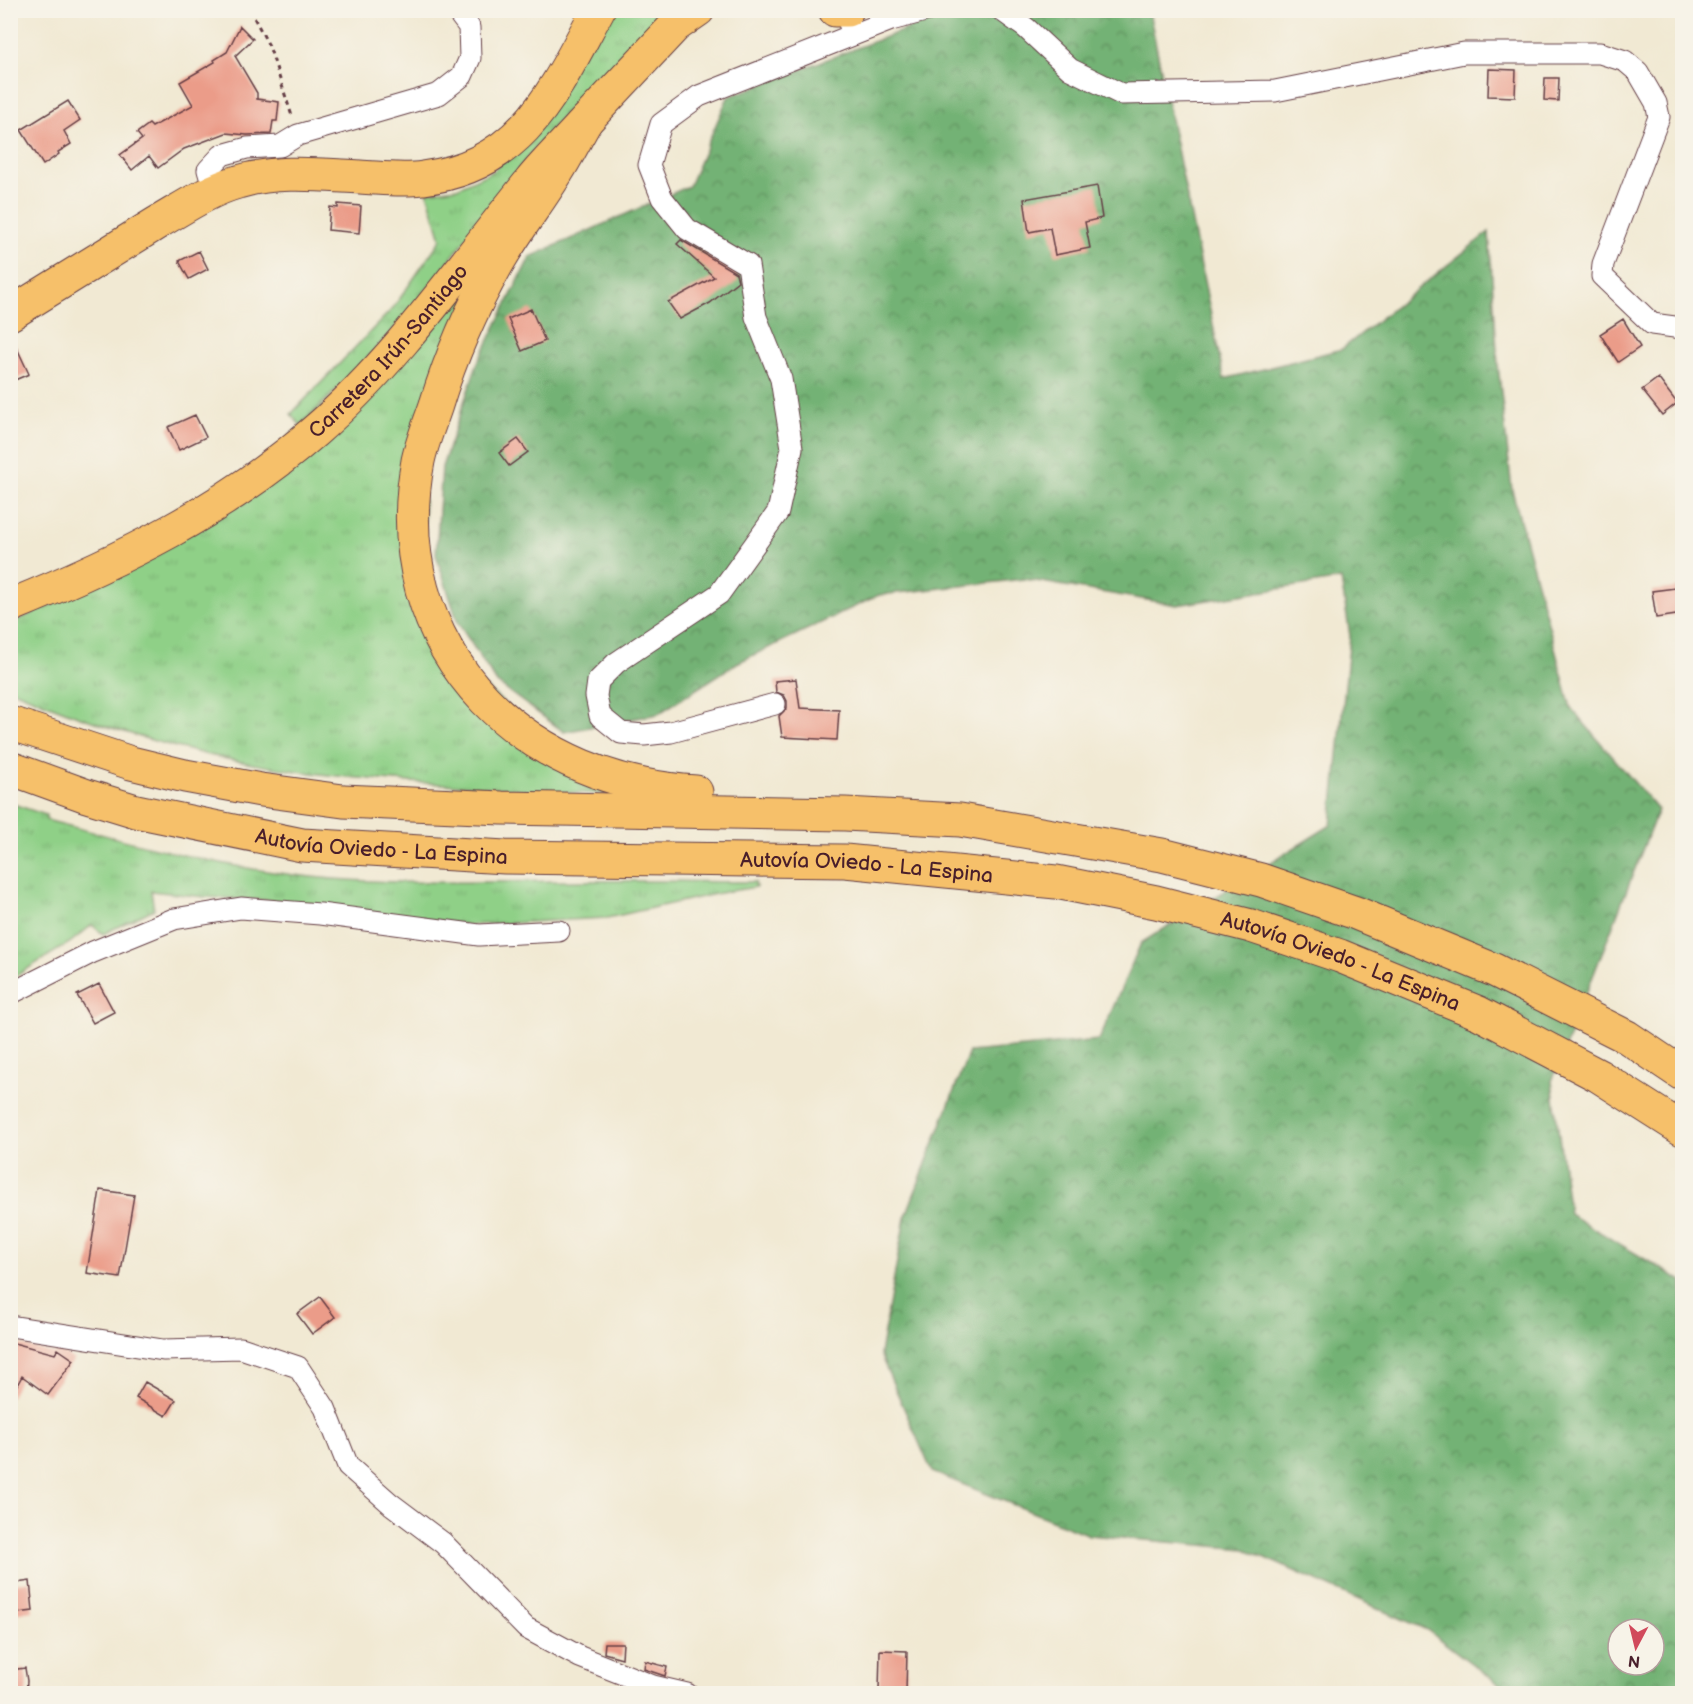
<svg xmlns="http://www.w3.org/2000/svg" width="1693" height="1704" viewBox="0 0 1693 1704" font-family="'Balsamiq Sans',sans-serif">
  <defs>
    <pattern id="grass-tufts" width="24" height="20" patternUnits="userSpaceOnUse" patternTransform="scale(1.5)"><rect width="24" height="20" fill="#8fd087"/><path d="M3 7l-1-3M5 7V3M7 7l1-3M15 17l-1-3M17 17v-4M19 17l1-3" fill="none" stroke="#7db275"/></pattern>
    <pattern id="forest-crowns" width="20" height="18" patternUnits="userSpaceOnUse" patternTransform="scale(1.5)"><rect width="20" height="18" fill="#73b274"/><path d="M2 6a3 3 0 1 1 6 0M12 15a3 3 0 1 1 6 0" fill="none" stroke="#60905f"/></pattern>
  </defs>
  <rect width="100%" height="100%" fill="#f7f3e8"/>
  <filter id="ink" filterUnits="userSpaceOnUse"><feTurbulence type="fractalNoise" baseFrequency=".0167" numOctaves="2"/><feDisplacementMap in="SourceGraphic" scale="12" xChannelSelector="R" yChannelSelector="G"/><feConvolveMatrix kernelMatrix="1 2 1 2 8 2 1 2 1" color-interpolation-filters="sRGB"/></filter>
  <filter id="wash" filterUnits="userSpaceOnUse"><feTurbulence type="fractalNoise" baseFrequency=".008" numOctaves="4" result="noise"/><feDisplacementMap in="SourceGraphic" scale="24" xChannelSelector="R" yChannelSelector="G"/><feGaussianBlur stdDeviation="1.35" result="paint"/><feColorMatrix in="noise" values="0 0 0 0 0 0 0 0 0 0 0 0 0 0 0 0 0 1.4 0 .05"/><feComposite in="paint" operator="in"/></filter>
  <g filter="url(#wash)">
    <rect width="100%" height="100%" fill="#f1e9d3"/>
    <path fill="url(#grass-tufts)" stroke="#6c7859" stroke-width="1.5" d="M614,11h64c-36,28 -70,58 -102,91 -61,64 -109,140 -165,207 -34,41 -72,79 -111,116l-9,-11 103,-107 47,-68 -14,-47 30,-4 37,-17z
      M489,259l-69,161 11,221 182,153c-52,-1 -103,-6 -155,-9 -52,-3 -103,-6 -154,-13 -101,-13 -200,-42 -293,-83v-66l138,-63z
      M10,803l36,12v5c87,22 175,48 265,57 88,9 175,4 263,4 60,-1 121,1 181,1l1,5 -36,6 -113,25 -138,7 -189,-24 -75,-4 -54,-6 3,18 -51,25 -11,-9 -21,17 -60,37z"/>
    <path fill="url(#forest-crowns)" stroke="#5e6850" stroke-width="1.5" fill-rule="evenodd" d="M1005,10l144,1 75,368 118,-30 147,-117 9,133 14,125 59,218 87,102 -106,271 17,133 113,67v412h-171l-84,-63 -182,-81 -156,-14 -157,-63 -52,-118 25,-136 64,-166 130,-12 42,-97 190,-118 19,-189 -9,-57 -164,26 -153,-26 -145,16 -142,68 -79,51 -94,18 -67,-49 -39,-60 -22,-68 6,-88 35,-103 53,-107 159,-71 39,-89 218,-83zM1618,1629h36v36h-36z"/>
    <g id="blocks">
      <path fill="#eb9c89" d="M240,26l13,13 -18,17 22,37v6l22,3 -2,19h-4l-2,13 -24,1 -21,-2 -42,16 -26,19 -9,-12 -17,14 -12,-15 22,-16 -5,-6 12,-9 3,3 41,-22 -13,-23 35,-20 -1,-2 13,-8z
        M1489,69l27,1 -1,27 -27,-1z
        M1545,78h14l-1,23 -14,-1z
        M68,101l12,19 -16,11 7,13 -13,8 1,2 -16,11 -22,-35z
        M1097,186l5,32 -17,4 5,26 -35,7 -5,-27 -21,4 -5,-33z
        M338,204l23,2 -2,27 -31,-3 2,-23 8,1z
        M681,240l55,33 2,8 -28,22 -30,16 -12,-17 46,-25 -37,-33z
        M199,251l9,18 -19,10 -10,-18z
        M531,309l14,32 -23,10 -14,-32z
        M1623,319l17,28 -22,15 -18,-28z
        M10,333l19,41 -19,8z
        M1658,378l19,25 -15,12 -20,-25z
        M195,415l11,22 -27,13 -11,-23z
        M518,439l10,13 -19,14 -10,-13z
        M1683,587v27l-27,4 -4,-27z
        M796,679l4,29 39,2 -2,30 -55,-3 -3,-21 8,-8v-7l-3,-6 -8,-3 -1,-11z
        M99,984l15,28 -21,11 -16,-28z
        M100,1190l34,5 -14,83 -33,-5z
        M320,1297l15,20 -23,17 -15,-20z
        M10,1342l45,12 3,-5 16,11 -26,35 -26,-19 -12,22z
        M145,1382l31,18 -10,16 -30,-18z
        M30,1581l3,30 -23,3v-30z
        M605,1643h18l-1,15 -18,-5z
        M880,1650l27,1 -1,41 -27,-1z
        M645,1661l22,6 -2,9 -21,-7z
        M25,1668l2,13 -1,13h-16v-24z"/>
    </g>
  </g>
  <g filter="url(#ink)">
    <use href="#blocks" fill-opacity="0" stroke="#633d44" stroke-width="1.5"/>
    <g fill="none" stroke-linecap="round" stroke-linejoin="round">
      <g stroke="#633d44" stroke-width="23">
        <path id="minor" d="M1001,10l25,18 44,41 51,25 154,-3 189,-38h136l25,8 13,11 18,31 3,14 -56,147 -1,12 50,48 30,4
          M849,23l4,12 38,-15 38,-10
          M214,191l-6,-21 14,-15 25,-7 33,-2 18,-11 141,-41 23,-18 8,-18 -1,-31 -13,-17
          M775,704l-104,28 -27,3 -23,-2 -21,-17 -4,-20 2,-15 18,-18 103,-69 59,-82 14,-64 -11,-69 -25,-62 -8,-52 -61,-36 -25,-31 -13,-33 12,-41 38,-28 154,-61
          M10,994l83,-42 81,-33 67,-11 79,6 159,21 80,-4
          M10,1326l153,24 78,-2 57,19 27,41 23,58 43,38 52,39 83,85 54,29 73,29 34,8"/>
      </g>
      <g stroke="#633d44" stroke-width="35">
        <g id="trunk">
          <path d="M835,10h12"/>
          <path id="s1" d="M10,606c110,-45 215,-96 305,-175 83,-72 146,-164 215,-249 16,-20 35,-38 52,-57 31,-33 62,-66 93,-99l23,-16"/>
        </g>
      </g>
      <g stroke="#633d44" stroke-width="35">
        <g id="motorway">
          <path d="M586,121c-10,17 -19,35 -29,51 -19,31 -42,60 -60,92 -25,44 -46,92 -61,141 -6,18 -14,37 -18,56 -17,88 5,174 67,239 56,58 132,87 211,92"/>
          <path d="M10,314c49,-30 98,-61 147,-91 26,-15 52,-33 81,-41 39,-12 82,-7 122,-5 21,1 42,4 63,1 101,-12 132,-89 175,-168"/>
          <path d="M10,723l121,40 54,13 76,14 82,11 159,7 343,6 115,6 202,35 99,25 95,33 138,57 133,67 55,37"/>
          <path id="s2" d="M10,768l77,28 49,15 166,34 203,12 340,4 211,21 100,20 95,24 89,30 139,57 120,63 83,53"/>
        </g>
      </g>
      <path stroke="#633d44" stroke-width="3" stroke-dasharray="4.5 4.5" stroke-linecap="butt" d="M250,10l19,36 23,70"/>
      <use href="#minor" stroke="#fff" stroke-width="21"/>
      <use href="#trunk" stroke="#f6c06b" stroke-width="33"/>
      <use href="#motorway" stroke="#f6c06b" stroke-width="33"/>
    </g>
  </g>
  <g text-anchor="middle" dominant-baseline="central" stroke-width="6" stroke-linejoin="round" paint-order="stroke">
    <g font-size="21" fill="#4a1f2b" stroke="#f7f3e8">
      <text stroke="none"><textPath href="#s1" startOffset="462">Carretera Irún-Santiago</textPath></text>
      <text stroke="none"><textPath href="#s2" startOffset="382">Autovía Oviedo - La Espina</textPath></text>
      <text stroke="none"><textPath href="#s2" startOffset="868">Autovía Oviedo - La Espina</textPath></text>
      <text stroke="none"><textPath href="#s2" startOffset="1354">Autovía Oviedo - La Espina</textPath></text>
    </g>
  </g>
  <rect width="1693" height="1704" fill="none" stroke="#f7f3e8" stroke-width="36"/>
  <g transform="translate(1636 1647) rotate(187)"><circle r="28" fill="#f7f3e8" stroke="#b29e9c" stroke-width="1.5"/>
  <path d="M0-4.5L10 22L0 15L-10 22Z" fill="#d1495b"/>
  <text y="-9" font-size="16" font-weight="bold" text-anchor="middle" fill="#4a1f2b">N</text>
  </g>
</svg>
